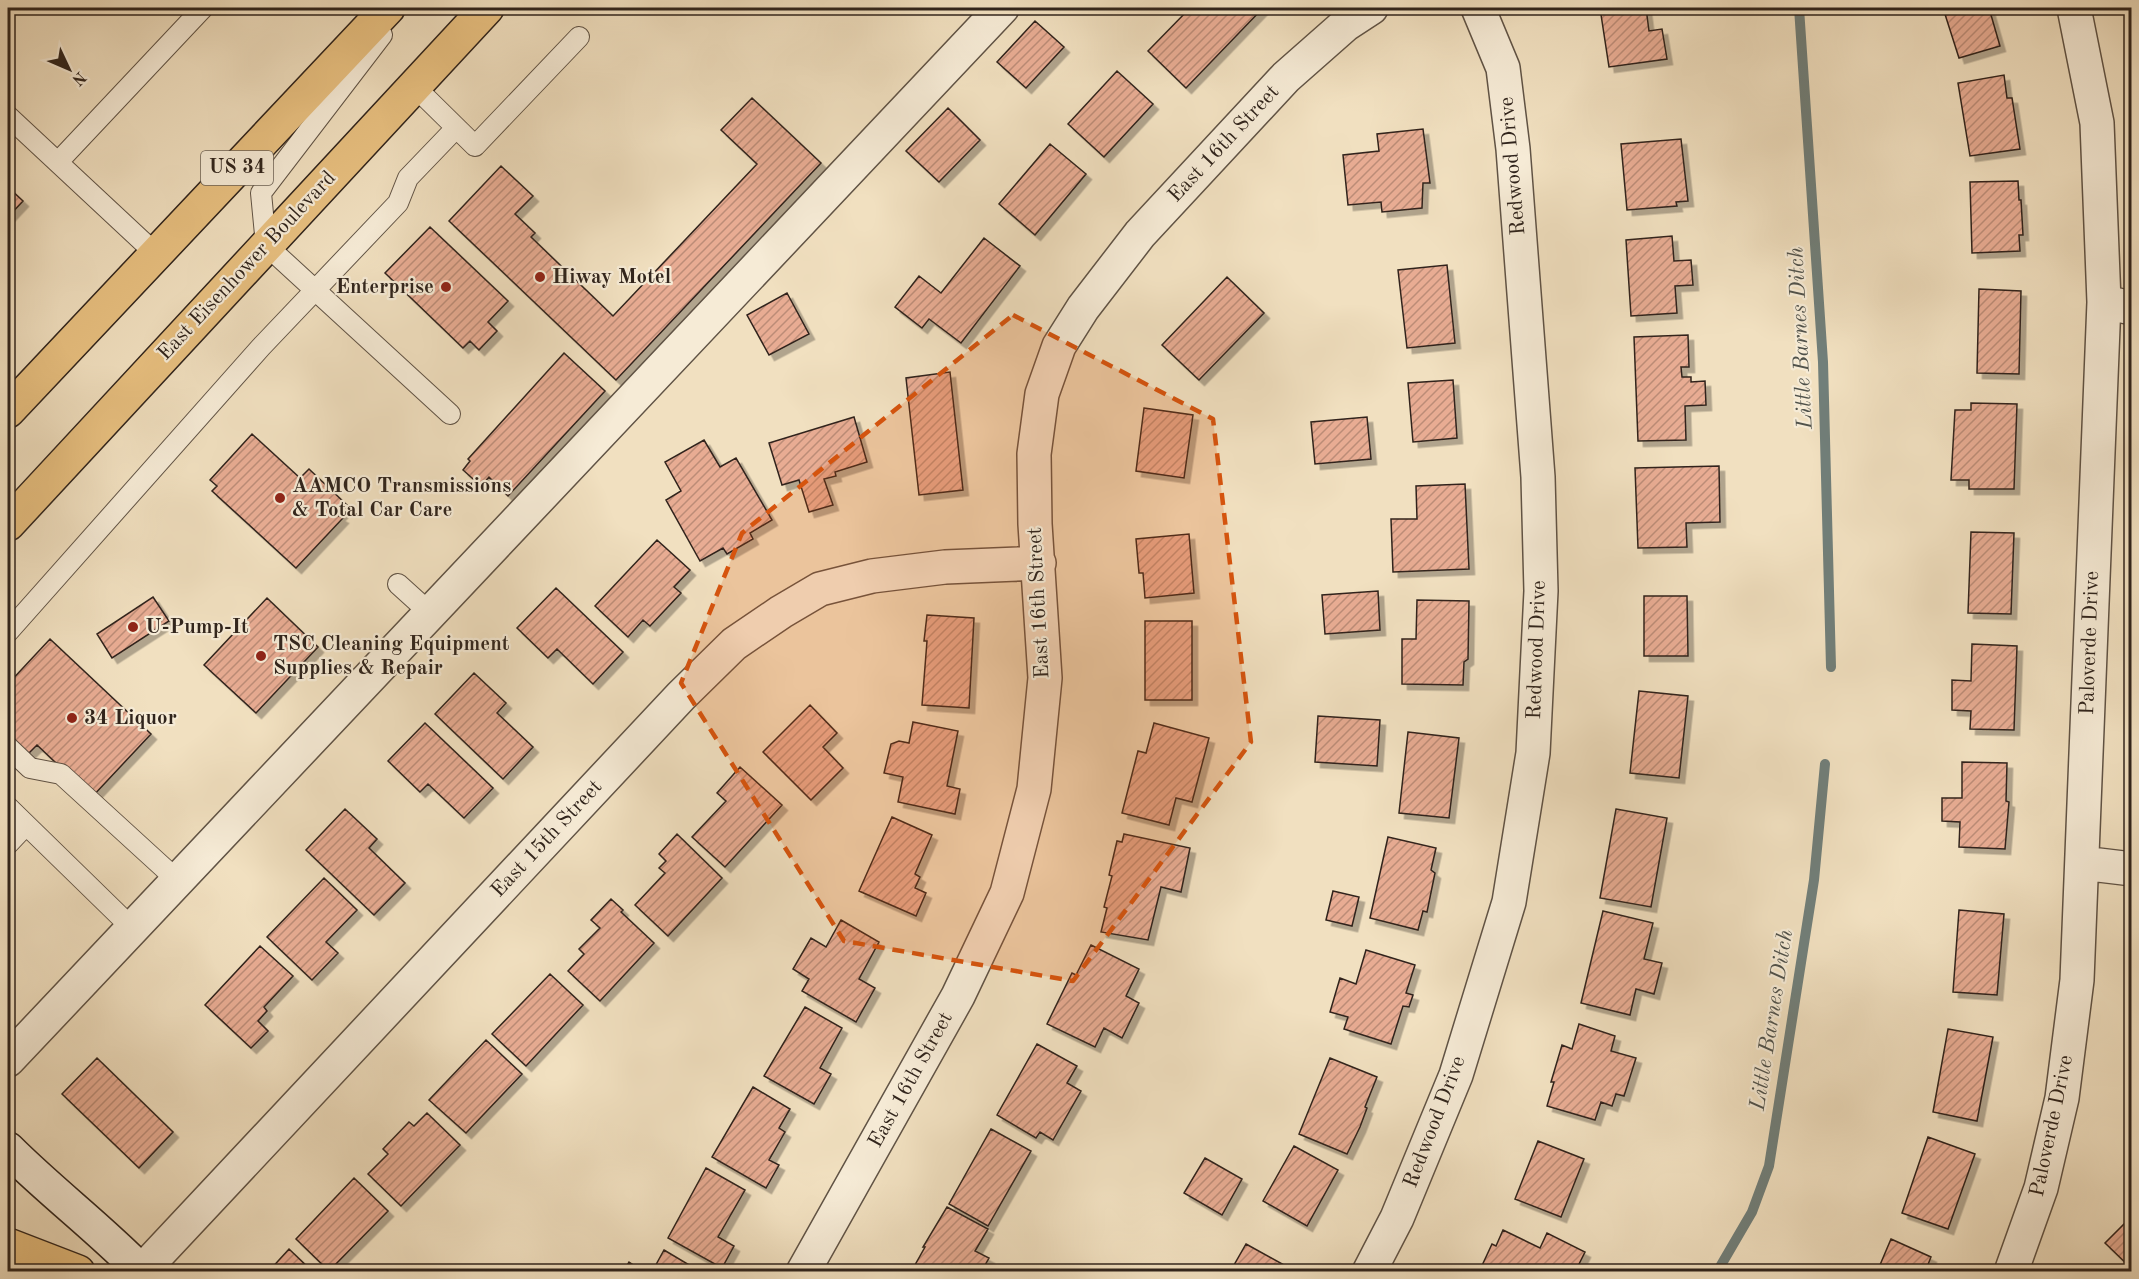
<svg xmlns="http://www.w3.org/2000/svg" width="2139" height="1279" viewBox="0 0 2139 1279" font-family="'Old Standard TT',serif">
  <defs>
    <pattern id="building-hatch" width="6" height="6" patternUnits="userSpaceOnUse" patternTransform="scale(1.5)"><rect width="6" height="6" fill="#e8ac93"/><path d="M-1 1l2-2M0 6l6-6M5 7l2-2" fill="none" stroke="#bc8c77"/></pattern>
    <filter id="shadow"><feDropShadow dx="5.5" dy="5.5" stdDeviation="0" flood-color="#0004"/></filter>
  </defs>
  <rect width="100%" height="100%" fill="#f1e0c0"/>
  <filter id="stains"><feTurbulence type="fractalNoise" baseFrequency=".00333" numOctaves="4"/><feColorMatrix values="0 0 0 0 .2 0 0 0 0 .09 0 0 0 0 .02 0 0 0 .5 -.17"/></filter>
  <radialGradient id="worn" r=".72"><stop offset=".6" stop-color="#630" stop-opacity="0"/><stop offset="1" stop-color="#630" stop-opacity=".3"/></radialGradient>
  <g fill="none" stroke-linecap="round" stroke-linejoin="round">
    <path stroke="#717f7a" stroke-width="10" d="M1799,8l24,354 8,305
      M1717,1272l35,-60 17,-46 45,-286 11,-116"/>
  </g>
  <path fill="url(#building-hatch)" stroke="#30241c" stroke-width="1.5" filter="url(#shadow)" d="M1190,8h73l-77,80 -38,-37z
    M1600,8h46l3,23 13,-2 5,30 -58,8z
    M1943,8h46l11,38 -41,12z
    M1035,21l29,26 -38,41 -29,-26z
    M1117,71l36,33 -49,53 -36,-33z
    M2004,75l3,23h5l8,51 -50,7 -12,-73z
    M752,98l69,65 -205,217 -167,-159 52,-55 32,30 -18,18 20,19 -4,4 82,79 144,-152 -36,-34z
    M948,108l32,32 -41,42 -33,-31z
    M1423,129l7,54h-7l-1,25 -40,4 -1,-10 -33,3 -5,-50 36,-4 -2,-17z
    M1681,139l7,62 -12,1 1,4 -50,4 -6,-66z
    M1050,144l36,30 -51,61 -36,-31z
    M2018,181l1,19h2l2,35h-4l1,16 -48,2 -2,-71z
    M8,187l15,14 -15,16z
    M430,227l78,74 -20,21 9,9 -18,19 -9,-9 -7,7 -78,-75z
    M1672,236l2,25 17,-1 2,25 -18,1 2,27 -46,3 -5,-76z
    M984,238l36,28 -59,77 -32,-24 -7,9 -27,-21 24,-31 22,17z
    M1447,265l8,78 -48,5 -9,-78z
    M1227,277l37,36 -65,67 -37,-35z
    M1979,289l42,2 -2,83 -42,-1z
    M787,293l22,41 -40,21 -22,-40z
    M1688,335l1,32h-8l1,10h9v5l14,-1 1,24 -21,1 1,34 -48,1 -4,-104z
    M564,353l41,38 -97,105 -19,-19 -8,9 -18,-16 7,-9 -2,-2z
    M950,372l13,118 -44,5 -13,-117z
    M1453,380l4,58 -44,4 -5,-59z
    M1971,403l46,1 -3,85h-45v-9h-18l4,-70h16z
    M1144,408l49,7 -9,63 -48,-7z
    M854,417l13,45 -32,10 1,4 -12,3 9,26 -24,7 -10,-32 -17,5 -13,-42z
    M1367,417l4,42 -56,5 -4,-42z
    M252,434l48,44 9,-9 39,37 -9,10 4,2 -47,50 -84,-77 5,-5 -7,-6z
    M704,440l16,27 16,-9 36,62 -22,13 3,6 -26,15 -4,-6 -23,13 -34,-61 15,-9 -16,-29z
    M1719,466l1,56 -34,1 1,24 -49,1 -3,-80z
    M1465,484l4,85 -76,3 -2,-53h26l-1,-33z
    M1971,532l43,1 -3,81 -43,-1z
    M1189,534l5,59 -49,5 -2,-25h-4l-3,-34z
    M657,540l33,30 -16,17 7,6 -31,33 -7,-6 -15,17 -33,-31z
    M556,588l67,64 -30,32 -36,-35 -9,9 -31,-30z
    M1378,591l2,39 -55,4 -3,-39z
    M1644,596h43l1,60h-44z
    M153,597l16,24 -57,37 -15,-24z
    M267,598l51,49 -62,66 -52,-48z
    M1417,600l52,1 -1,58 -4,3 -1,23 -61,-1v-45h14z
    M927,615l47,3 -5,90 -47,-3 5,-64h-3z
    M1145,621h47v79h-47z
    M50,639l101,95 -59,63 -55,-52 -13,13 -16,-16v-19l2,-3 -2,-3v-33z
    M1972,644l45,2 -3,84 -44,-1 1,-18 -19,-1v-30l19,1z
    M474,673l32,30 -9,10 36,34 -30,32 -68,-65z
    M1639,691l49,5 -9,82 -49,-5z
    M810,705l27,28 -14,14 20,21 -32,32 -48,-48z
    M1318,716l62,4 -3,46 -62,-4z
    M913,722l45,9 -11,55 13,3 -5,25 -57,-12 5,-25 -19,-4 7,-29 8,-3 10,2z
    M425,723l68,65 -29,30 -36,-34 -8,8 -32,-31z
    M1154,723l55,15 -17,64 -16,-4 -7,27 -47,-12 16,-62 8,2z
    M1408,732l51,6 -10,80 -50,-5z
    M1962,762l45,1 -1,38 3,1 -4,47 -46,-2 1,-25 -18,-1v-23h20z
    M740,767l42,38 -57,62 -33,-30 34,-36 -9,-8z
    M345,809l32,30 -8,9 36,35 -31,32 -68,-65z
    M1616,809l51,9 -16,89 -51,-9z
    M892,817l40,18 -17,39 5,3 -5,11 11,5 -10,23 -57,-25z
    M677,834l45,44 -54,58 -33,-31 30,-32 -6,-5 7,-7 -7,-7z
    M1124,834l66,14 -9,44 -20,-5 -13,53 -47,-8 6,-24 -3,-1 8,-31 -3,-1 8,-34 5,1z
    M1388,837l48,11 -5,22 4,3 -8,39 -4,-1 -5,19 -48,-12z
    M324,878l33,32 -31,32 12,11 -26,27 -45,-43z
    M1333,891l26,6 -7,29 -26,-6z
    M611,899l12,11 -2,2 33,31 -54,58 -32,-30 16,-17 -5,-5 21,-21 -9,-8z
    M1959,910l45,4 -7,81 -44,-3z
    M1603,911l50,12 -9,36 18,4 -8,31 -18,-5 -6,26 -49,-12z
    M841,920l38,22 -20,37 16,9 -19,34 -54,-31 7,-12 -16,-10 18,-31 15,9z
    M1091,945l48,24 -13,27 13,7 -17,35 -18,-10 -9,19 -48,-23 25,-51 4,2z
    M260,946l33,30 -29,31 3,4 -9,10 10,10 -17,17 -46,-43z
    M1366,950l49,15 -9,28 7,2 -4,12 -6,-1 -12,38 -47,-15 4,-12 -18,-5 10,-34 16,6z
    M550,974l33,31 -57,61 -34,-32z
    M805,1007l37,21 -22,40 11,6 -17,30 -50,-28z
    M1579,1024l36,12 -4,15 25,7 -12,38 -8,-2 -4,12 -11,-4 -6,18 -48,-14 7,-24h-3l11,-37 10,4z
    M1948,1029l45,8 -16,84 -44,-9z
    M486,1040l36,34 -56,59 -37,-33z
    M1037,1044l40,22 -10,17 14,8 -28,49 -13,-8 -4,6 -39,-23z
    M97,1058l76,74 -34,36 -77,-74z
    M1330,1058l47,19 -12,30 2,1 -7,19 -13,27 -48,-20z
    M753,1087l37,22 -11,19 6,4 -16,28 10,5 -13,23 -54,-31z
    M427,1113l33,32 -59,61 -33,-32 20,-20 -5,-5 26,-27 5,4z
    M991,1129l40,22 -43,75 -39,-22z
    M1928,1137l47,17 -27,75 -46,-16z
    M1538,1141l46,18 -23,58 -46,-18z
    M1294,1146l44,24 -31,56 -44,-25z
    M1205,1158l37,21 -20,36 -38,-22z
    M706,1168l39,22 -27,47 16,9 -12,22 -54,-30z
    M354,1178l34,33 -59,60 -33,-32z
    M947,1207l41,22 -13,22 14,7 -8,14h-70l14,-25h-2z
    M2128,1220l4,3v46l-27,-26z
    M1503,1230l37,18 7,-15 38,19 -10,20h-96l13,-28 4,2z
    M1891,1239l40,18 -6,15h-48z
    M1246,1244l40,22 -3,6h-53z
    M289,1249l24,23h-45z
    M664,1250l37,22h-49z
    M629,1262l15,10h-21z"/>
  <g fill="none" stroke-linecap="round" stroke-linejoin="round">
    <g stroke="#605345" stroke-width="22">
      <path id="service" d="M382,35l-121,158 5,52 184,169
        M414,86l61,60 104,-109
        M8,116l148,138
        M58,162l145,-154
        M398,584l32,29
        M8,632l253,-285 137,-144 10,-25 48,-50
        M8,747l22,21 31,6 116,106
        M8,807l124,121
        M8,844l18,-19"/>
    </g>
    <g stroke="#605345" stroke-width="36">
      <path id="minor" d="M2104,302l28,6
        M2082,863l50,6
        M8,1060l994,-1052
        M142,1271l539,-575 53,-52 47,-32 39,-23 52,-13 73,-9 94,-4
        M803,1272l155,-276 49,-103 27,-104 11,-111 -10,-154 -1,-70 8,-60 17,-48 24,-38 57,-74 146,-157 59,-52 26,-17
        M1369,1272l28,-54 59,-143 53,-173 24,-149 8,-162 -3,-114 -25,-328 -10,-81 -25,-60
        M2011,1272l30,-84 21,-90 15,-118 27,-678 -7,-179 -23,-115"/>
    </g>
    <g stroke="#30241c" stroke-width="36">
      <path id="secondary" d="M8,1149c43,43 91,79 134,123"/>
    </g>
    <g stroke="#30241c" stroke-width="36">
      <path id="trunk" d="M8,411l380,-403
        M8,524l479,-516
        M8,1245l70,27"/>
    </g>
    <use href="#service" stroke="#f6ebd6" stroke-width="20"/>
    <use href="#minor" stroke="#f6ebd6" stroke-width="33"/>
    <use href="#secondary" stroke="#f6ebd6" stroke-width="33"/>
    <use href="#trunk" stroke="#e8c080" stroke-width="33"/>
  </g>
  <path fill="#d6540e" fill-opacity="0.2" stroke="#d6540e" stroke-width="4.5" stroke-dasharray="12 8" stroke-linejoin="round" d="M1013,315l200,104 38,323 -178,239 -229,-40 -163,-258 61,-150z"/>
  <g fill="#8f2418" stroke="#f6ebd6" stroke-width="2">
    <circle cx="540" cy="277" r="6"/>
    <circle cx="446" cy="287" r="6"/>
    <circle cx="280" cy="498" r="6"/>
    <circle cx="133" cy="627" r="6"/>
    <circle cx="261" cy="656" r="6"/>
    <circle cx="72" cy="718" r="6"/>
  </g>
  <g text-anchor="middle" dominant-baseline="central" stroke-width="4.5" stroke-linejoin="round" paint-order="stroke">
    <rect fill="#f6ebd6" stroke="#6b6054" stroke-width="1.5" x="201" y="151" width="72" height="34" rx="4.5"/>
    <g font-size="20" font-weight="bold" fill="#30241c">
      <text x="237" y="168">US 34</text>
    </g>
    <g font-size="21" fill="#30241c" stroke="#f6ebd6">
      <text transform="translate(1224 144) rotate(-47)">East 16th Street</text>
      <text transform="translate(1513 166) rotate(-95)">Redwood Drive</text>
      <text transform="translate(247 266) rotate(-47)">East Eisenhower Boulevard</text>
      <text transform="translate(1039 603) rotate(-93)">East 16th Street</text>
      <text transform="translate(2090 643) rotate(-88)">Paloverde Drive</text>
      <text transform="translate(1537 650) rotate(-88)">Redwood Drive</text>
      <text transform="translate(547 839) rotate(-47)">East 15th Street</text>
      <text transform="translate(911 1080) rotate(-61)">East 16th Street</text>
      <text transform="translate(1435 1122) rotate(-69)">Redwood Drive</text>
      <text transform="translate(2052 1126) rotate(-78)">Paloverde Drive</text>
    </g>
    <g font-size="21" font-weight="bold" fill="#30241c" stroke="#f6ebd6" text-anchor="start">
      <text x="552" y="277">Hiway Motel</text>
      <text x="434" y="287" text-anchor="end">Enterprise</text>
      <text x="292" y="486">AAMCO Transmissions<tspan x="292" dy="24">&amp; Total Car Care</tspan></text>
      <text x="145" y="627">U-Pump-It</text>
      <text x="273" y="644">TSC Cleaning Equipment<tspan x="273" dy="24">Supplies &amp; Repair</tspan></text>
      <text x="84" y="718">34 Liquor</text>
    </g>
    <g font-size="22" font-style="italic" fill="#50524b" stroke="#f6ebd6">
      <text transform="translate(1801 338) rotate(-93)">Little Barnes Ditch</text>
      <text transform="translate(1772 1020) rotate(-81)">Little Barnes Ditch</text>
    </g>
  </g>
  <rect width="2139" height="1279" fill="none" stroke="#f1e0c0" stroke-width="30"/>
  <rect x="9" y="9" width="2121" height="1261" fill="none" stroke="#30241c" stroke-width="3"/>
  <rect x="15" y="15" width="2109" height="1249" fill="none" stroke="#30241c" stroke-width="1.5"/>
  <g transform="translate(69 69) rotate(134)" stroke="#f6ebd6" stroke-width="4.5" paint-order="stroke">
  <path d="M0-4.5L10 22L0 15L-10 22Z" fill="#30241c"/>
  <text y="-9" font-size="16" font-weight="bold" text-anchor="middle" fill="#30241c">N</text>
  </g>
  <rect width="100%" height="100%" filter="url(#stains)"/>
  <rect width="100%" height="100%" fill="url(#worn)"/>
</svg>
